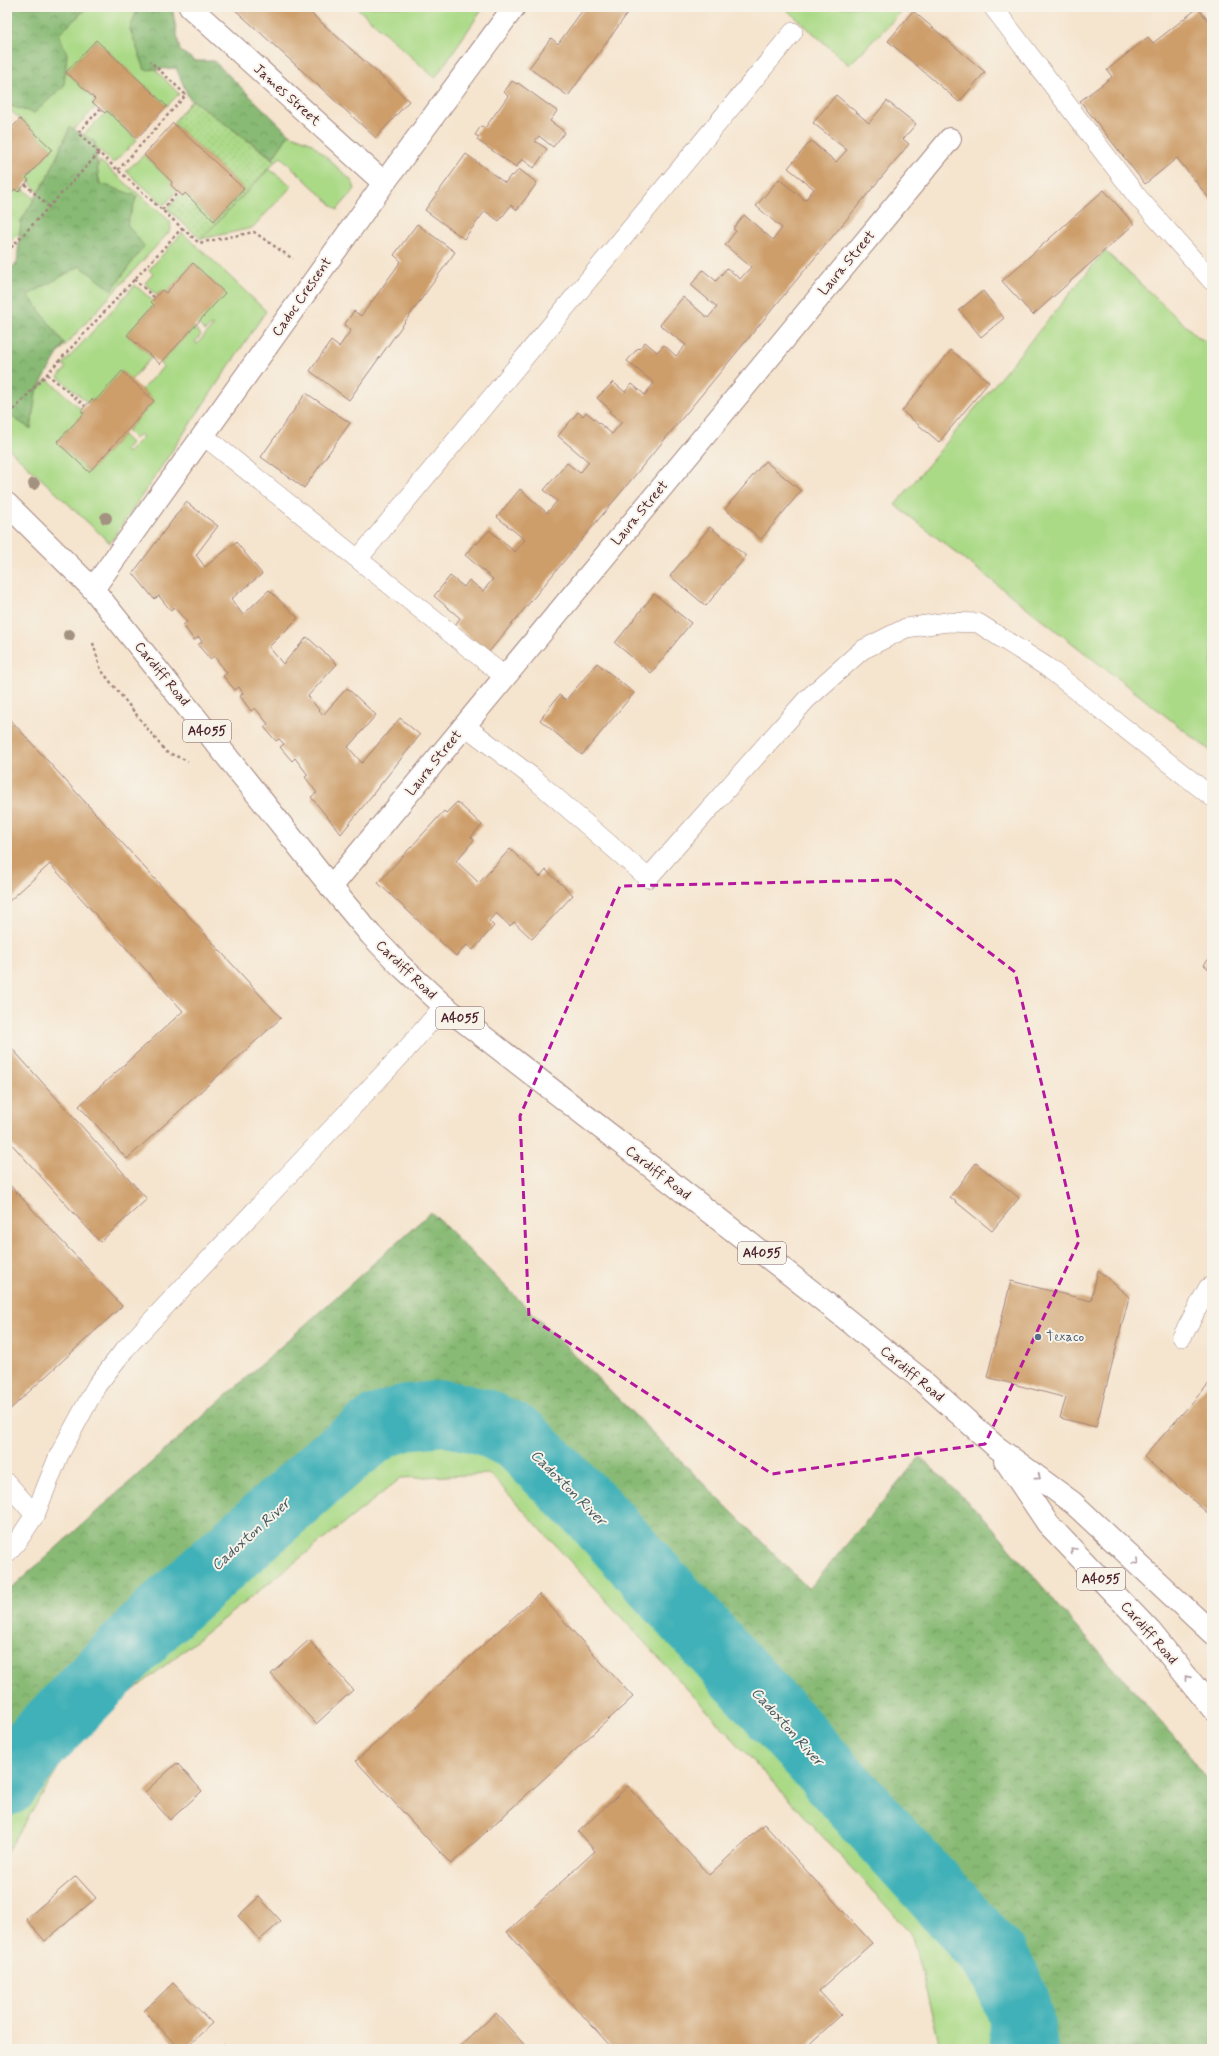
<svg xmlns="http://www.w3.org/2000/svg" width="1219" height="2056" viewBox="0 0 1219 2056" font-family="Mynerve,sans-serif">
  <defs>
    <pattern id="forest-crowns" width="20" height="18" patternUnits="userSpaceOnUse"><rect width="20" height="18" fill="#88ba74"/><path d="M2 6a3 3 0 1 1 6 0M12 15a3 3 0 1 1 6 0" fill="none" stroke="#71975f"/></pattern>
    <pattern id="garden-dots" width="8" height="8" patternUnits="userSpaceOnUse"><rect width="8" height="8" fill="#abda87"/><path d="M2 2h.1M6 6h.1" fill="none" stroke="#95bb75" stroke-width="1.8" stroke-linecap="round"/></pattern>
  </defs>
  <rect width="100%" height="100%" fill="#f7f3e8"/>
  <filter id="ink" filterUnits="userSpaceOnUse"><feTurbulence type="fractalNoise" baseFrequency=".025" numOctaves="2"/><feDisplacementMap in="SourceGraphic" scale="8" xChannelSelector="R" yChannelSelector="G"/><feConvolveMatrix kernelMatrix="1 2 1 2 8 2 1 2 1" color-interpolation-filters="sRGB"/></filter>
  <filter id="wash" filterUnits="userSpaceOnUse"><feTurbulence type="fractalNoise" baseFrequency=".012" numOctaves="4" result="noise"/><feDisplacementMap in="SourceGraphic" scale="16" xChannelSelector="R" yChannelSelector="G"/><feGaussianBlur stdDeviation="0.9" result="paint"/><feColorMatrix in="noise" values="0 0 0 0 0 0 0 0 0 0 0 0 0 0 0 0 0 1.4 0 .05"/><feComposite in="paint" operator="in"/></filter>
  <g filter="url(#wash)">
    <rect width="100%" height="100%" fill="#f5e4ce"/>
    <path fill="#abda87" stroke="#7a7c59" d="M88,7h50l-8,22 15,40h10l24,25 -12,12 -71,-66 -30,32 29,27 -2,3 4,4 -23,23 -4,-2 -22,50 -10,15 -12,-14 26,-29 -45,-42v-2l27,8 33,-59 -8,-20z
      M356,7h128l-49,71z
      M784,7h122l-57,58z
      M107,111l30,29 -24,23 -17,-16 -1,-5 -12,-7z
      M289,134l21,8 42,39 3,8 -18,21 -56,-53 -5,4 -3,-3z
      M144,155l28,27 -1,3 6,6 -13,14 -38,-34z
      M100,161l70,60 1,9 -113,123 6,-10 -37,-48 53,-29 47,-42c-10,-14 -38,-46 -27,-63z
      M269,169l23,17 -40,42 -51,11z
      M22,188l13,11 -14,22 -1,11 -13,13v-47l8,-9 3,3z
      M182,233l23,20 61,58 -156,232 -103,-96v-25l5,-5 19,11 5,-36 11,-13 35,31 2,3 -27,29 32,30 34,-37 8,8 -6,7 2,3 16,-16 -3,-3 -5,5 -8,-8 27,-30 -12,-12 21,-22 -3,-3 34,-37 7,8 -6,7 2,2 16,-18 -2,-1 -6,6 -8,-8 28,-30 -32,-30 -27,30 -4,-3 -5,5 -12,-12 8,-9 -4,-4z
      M1105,251l94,87 13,6v408l-317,-247z
      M135,285l18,16 1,4 -27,30 25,22 -21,23 -9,-9 -27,30 -3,-2 -4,4 -30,-26 8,-9 -3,-4z
      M444,1413l152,102 399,442c18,31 27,57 30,92h-84l-30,-116 -421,-459 -89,4 -320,254 -74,120v-75l31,-36 122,-125 247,-199z"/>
    <path fill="url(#forest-crowns)" stroke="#696c50" d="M7,7h81l-29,27 8,20 -3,32 -30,27 -27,-8z
      M138,7h34l8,44 16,10h18l75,73 -16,24 -84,-60 -13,-30 -31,2 -15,-41z
      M70,127l25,15 4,41 38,13 -10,28 17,22 -32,44 -32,-24 -52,29 36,48 -28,49 -5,37 -24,-15v-143l10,-8 4,-42 27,-44z
      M431,1212l378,377 111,-132 64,60 83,99 116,130 29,41v262h-187c-3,-35 -12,-61 -30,-92l-244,-269 -237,-227 -48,-22h-46l-29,9 -231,168 -122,125 -31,36v-185z"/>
    <path fill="url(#garden-dots)" stroke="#7a7c59" d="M192,100l84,61 -75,78 -34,-30 14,-15 4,-1 29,28 30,-32 -71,-66z"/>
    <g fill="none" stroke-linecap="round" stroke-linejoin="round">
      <path stroke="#40b1b8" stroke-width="66" d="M7,1783l31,-42 122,-125 173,-154 45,-35 29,-10 37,-4 41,9 34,17 77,76 399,442c18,31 27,57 30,92"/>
    </g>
    <g id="blocks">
      <path fill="#cd9e6b" d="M232,7h72l105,94 -33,37z
        M585,7h47l-64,89 -39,-28 22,-30 7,6z
        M1198,8l11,14 3,-2v182l-35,-44 -32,26 -65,-83 32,-24 -5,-7 41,-33 5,6z
        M913,11l72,61 -26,30 -71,-61z
        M96,40l71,66 -30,32 -30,-27 -2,2 -13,-11 3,-3 -29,-27z
        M512,81l5,3 1,-1 39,28 -7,10 15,11 -12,15 -14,-11 -4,5 12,8 -13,19 -12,-9 -6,8 -39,-27 2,-3 -4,-2 6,-9 4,2 23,-32 -4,-4z
        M836,95l33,28 18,-22 29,23 -13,15 6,5 -421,509 -33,-28 5,-7 -26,-22 16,-20 14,11 5,-7 14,11 10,-12 -28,-24 10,-12 2,1 12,-14 26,22 10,-12 -28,-23 23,-28 27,24 10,-12 -13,-11 23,-27 13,10 9,-11 -31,-26 20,-24 5,4 3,-4 26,22 10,-12 -13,-10 2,-2 -14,-12 16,-16 12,10 7,-8 13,11 9,-12 -27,-22 11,-13 1,1 6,-7 12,10 7,-7 12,11 10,-11 -26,-20 23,-28 25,21 9,-11 -26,-22 12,-15 13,11 11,-13 13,11 11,-12 -26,-22 11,-14 -3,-2 11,-14 29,25 9,-12 -26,-22 23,-27 26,21 9,-11 -26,-21 23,-27 25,21 11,-12 -34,-27z
        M20,119l32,30 -26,29 3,2 -11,12 -3,-3 -8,9v-65z
        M173,123l71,66 -30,32 -29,-28 -2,3 -5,-4 -7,-7 1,-3 -28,-27z
        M466,154l39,29 6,-8 2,1 6,-7 18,14 -20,27 -6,-5 -12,16 -14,-10 -21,28 -39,-29z
        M1104,190l30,34 -101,91 -31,-34z
        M417,224l38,28 -106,148 -39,-29 21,-30 8,6 12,-17 -7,-5 10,-14 7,5 10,-13 30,-42 -7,-6z
        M193,263l32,30 -65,71 -33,-29 27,-30 -3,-3 11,-12 4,3z
        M983,291l21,27 -23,19 -22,-27z
        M951,350l38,32 -50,60 -37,-31z
        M122,371l32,30 -65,71 -32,-30 27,-29 -3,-2 11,-12 3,2z
        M306,393l44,30 -46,65 -43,-31z
        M765,461l36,30 -40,48 -36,-30z
        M186,502l32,24 -22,29 9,12 31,-25 26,32 -31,25 12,16 26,-25 29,28 -29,29 14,17 24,-27 30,27 -29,32 15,19 24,-27 29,27 -28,32 14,16 38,-45 20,17 -79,99 -30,-37 6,-4 -12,-16 3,-2 -13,-17 -3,3 -12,-14 4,-3 -5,-5 -3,2 -12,-14 4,-3 -13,-16 -4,3 -11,-15 3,-3 -4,-6 -4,3 -12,-14 4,-3 -13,-17 -4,3 -12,-14 4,-3 -3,-5 -5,3 -11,-15 4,-3 -6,-7 -7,-8 -3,4 -12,-15 -5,3 -21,-26z
        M710,527l36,29 -40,50 -36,-30z
        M654,594l37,29 -40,50 -36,-30z
        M597,663l37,30 -52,62 -42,-35 19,-25 7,5z
        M7,716l274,302 -154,141 -48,-53 104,-95 -133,-147 -43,39z
        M457,802l25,23 -11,12 3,3 -18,21 23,22 31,-34 30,28 6,-7 27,25 -41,44 -18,-17 -4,4 -14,-13 -7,8 5,5 -21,24 -6,-5 -11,11 -78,-73 66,-72 2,2z
        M1212,955v17l-8,-7z
        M7,1043l140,156 -47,43 -93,-103z
        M976,1163l43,35 -27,33 -42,-34z
        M7,1182l115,124 -115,106z
        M1098,1270l31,27 -33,130 -36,-9 6,-20 -79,-21 24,-96 80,20z
        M1212,1380v137l-68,-60z
        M539,1594l94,103 -182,167 -95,-103z
        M309,1640l44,50 -37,34 -45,-50z
        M177,1763l25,28 -32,29 -25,-28z
        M628,1786l81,89 55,-51 108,119 -53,48 22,24 -37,34h-191l-106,-117 88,-81 -17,-19z
        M76,1876l20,22 -51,43 -19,-22z
        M259,1897l22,24 -21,19 -22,-24z
        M173,1983l39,40 -27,26h-5l-36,-38z
        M496,2013l32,36h-71z
        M224,2044l4,5h-10z"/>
    </g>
  </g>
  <g filter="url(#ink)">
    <use href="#blocks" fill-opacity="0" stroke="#a0827c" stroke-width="1"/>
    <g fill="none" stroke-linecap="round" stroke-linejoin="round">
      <g stroke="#a0827c" stroke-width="20">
        <path id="lane" d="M993,7l143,188 76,86
          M204,436l300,240
          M358,559l435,-527
          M464,725l67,51 117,102 158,-178 56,-50 44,-22 41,-6 31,1 69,44 165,130
          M1182,1337l26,-49 4,-2
          M7,1483l28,32
          M7,1553l12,-14 16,-24 24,-60 38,-70 28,-36 279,-297 40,-46"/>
      </g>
      <g stroke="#a0827c" stroke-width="24">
        <path id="street" d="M190,7l194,176
          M93,589l291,-406 130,-176
          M331,887l619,-748"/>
      </g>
      <g stroke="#a0827c" stroke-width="24">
        <path id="primary" d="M7,504l86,85 238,298 40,48 29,30 44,41 371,288 102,82 78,70 78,57 139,130
          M1005,1460l43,64 102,107 62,77"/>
      </g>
      <path stroke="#a0827c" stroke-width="2.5" stroke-dasharray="3 3" stroke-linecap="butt" d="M99,153l-21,-20 22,-24
        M118,170l68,-75 -36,-34
        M25,184l24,23
        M162,210l16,-18
        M182,228l17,15 55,-11 39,27
        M7,252l92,-99 83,75 -175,189
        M134,279l21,19
        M47,374l38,32
        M93,643l8,27 65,82 22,9"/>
      <use href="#lane" stroke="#fff" stroke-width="19"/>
      <use href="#street" stroke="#fff" stroke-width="22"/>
      <use href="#primary" stroke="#fff" stroke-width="22"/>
    </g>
    <g fill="#a49281">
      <circle cx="34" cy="484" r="6"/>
      <circle cx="106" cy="518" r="6"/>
      <circle cx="69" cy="635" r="6"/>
    </g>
    <defs><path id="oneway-chevron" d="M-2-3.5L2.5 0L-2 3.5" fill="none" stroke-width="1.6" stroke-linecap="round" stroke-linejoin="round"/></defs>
    <g stroke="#ae9aa0">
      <use href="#oneway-chevron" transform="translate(1038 1477) rotate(36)"/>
      <use href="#oneway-chevron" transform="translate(1073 1550) rotate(-133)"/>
      <use href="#oneway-chevron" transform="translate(1136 1562) rotate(43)"/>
      <use href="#oneway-chevron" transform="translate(1187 1678) rotate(-129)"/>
    </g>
  </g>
  <path fill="none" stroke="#b5179e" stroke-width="3" stroke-dasharray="8 5" stroke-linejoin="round" d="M895,880l120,92 64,269 -94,203 -213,30 -243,-157 -9,-201 100,-230z"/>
  <circle fill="#5c6f8a" stroke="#f7f3e8" stroke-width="1.5" cx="1038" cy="1337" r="4"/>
  <g text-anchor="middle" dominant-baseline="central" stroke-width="4" stroke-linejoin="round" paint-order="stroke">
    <g fill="#f7f3e8" stroke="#7e5f64" stroke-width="1">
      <rect x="183" y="720" width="48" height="22" rx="3"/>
      <rect x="436" y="1007" width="48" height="22" rx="3"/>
      <rect x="738" y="1242" width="48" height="22" rx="3"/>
      <rect x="1077" y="1568" width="48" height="22" rx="3"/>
    </g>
    <g font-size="13" font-weight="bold" fill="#4a1f2b">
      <text x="207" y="731">A4055</text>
      <text x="460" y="1018">A4055</text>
      <text x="762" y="1253">A4055</text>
      <text x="1101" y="1579">A4055</text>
    </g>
    <g font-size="14" fill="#4a1f2b" stroke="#f7f3e8">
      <text transform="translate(287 95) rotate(42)">James Street</text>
      <text transform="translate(847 263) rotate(-50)">Laura Street</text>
      <text transform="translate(302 297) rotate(-55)">Cadoc Crescent</text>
      <text transform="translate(640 513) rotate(-50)">Laura Street</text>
      <text transform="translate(162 674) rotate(51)">Cardiff Road</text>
      <text transform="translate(434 763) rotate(-51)">Laura Street</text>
      <text transform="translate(406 970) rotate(44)">Cardiff Road</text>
      <text transform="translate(658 1173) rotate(38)">Cardiff Road</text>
      <text transform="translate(912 1374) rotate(40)">Cardiff Road</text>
      <text transform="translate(1149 1633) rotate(49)">Cardiff Road</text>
    </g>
    <g font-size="14" fill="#4e5e75" stroke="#f7f3e8" text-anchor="start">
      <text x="1046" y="1337">Texaco</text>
    </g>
    <g font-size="15" font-style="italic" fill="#465963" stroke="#f7f3e8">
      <text transform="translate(568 1488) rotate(45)">Cadoxton River</text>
      <text transform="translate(251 1535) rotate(-42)">Cadoxton River</text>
      <text transform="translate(787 1727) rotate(48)">Cadoxton River</text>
    </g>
  </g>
  <rect width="1219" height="2056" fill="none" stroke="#f7f3e8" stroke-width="24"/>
</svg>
